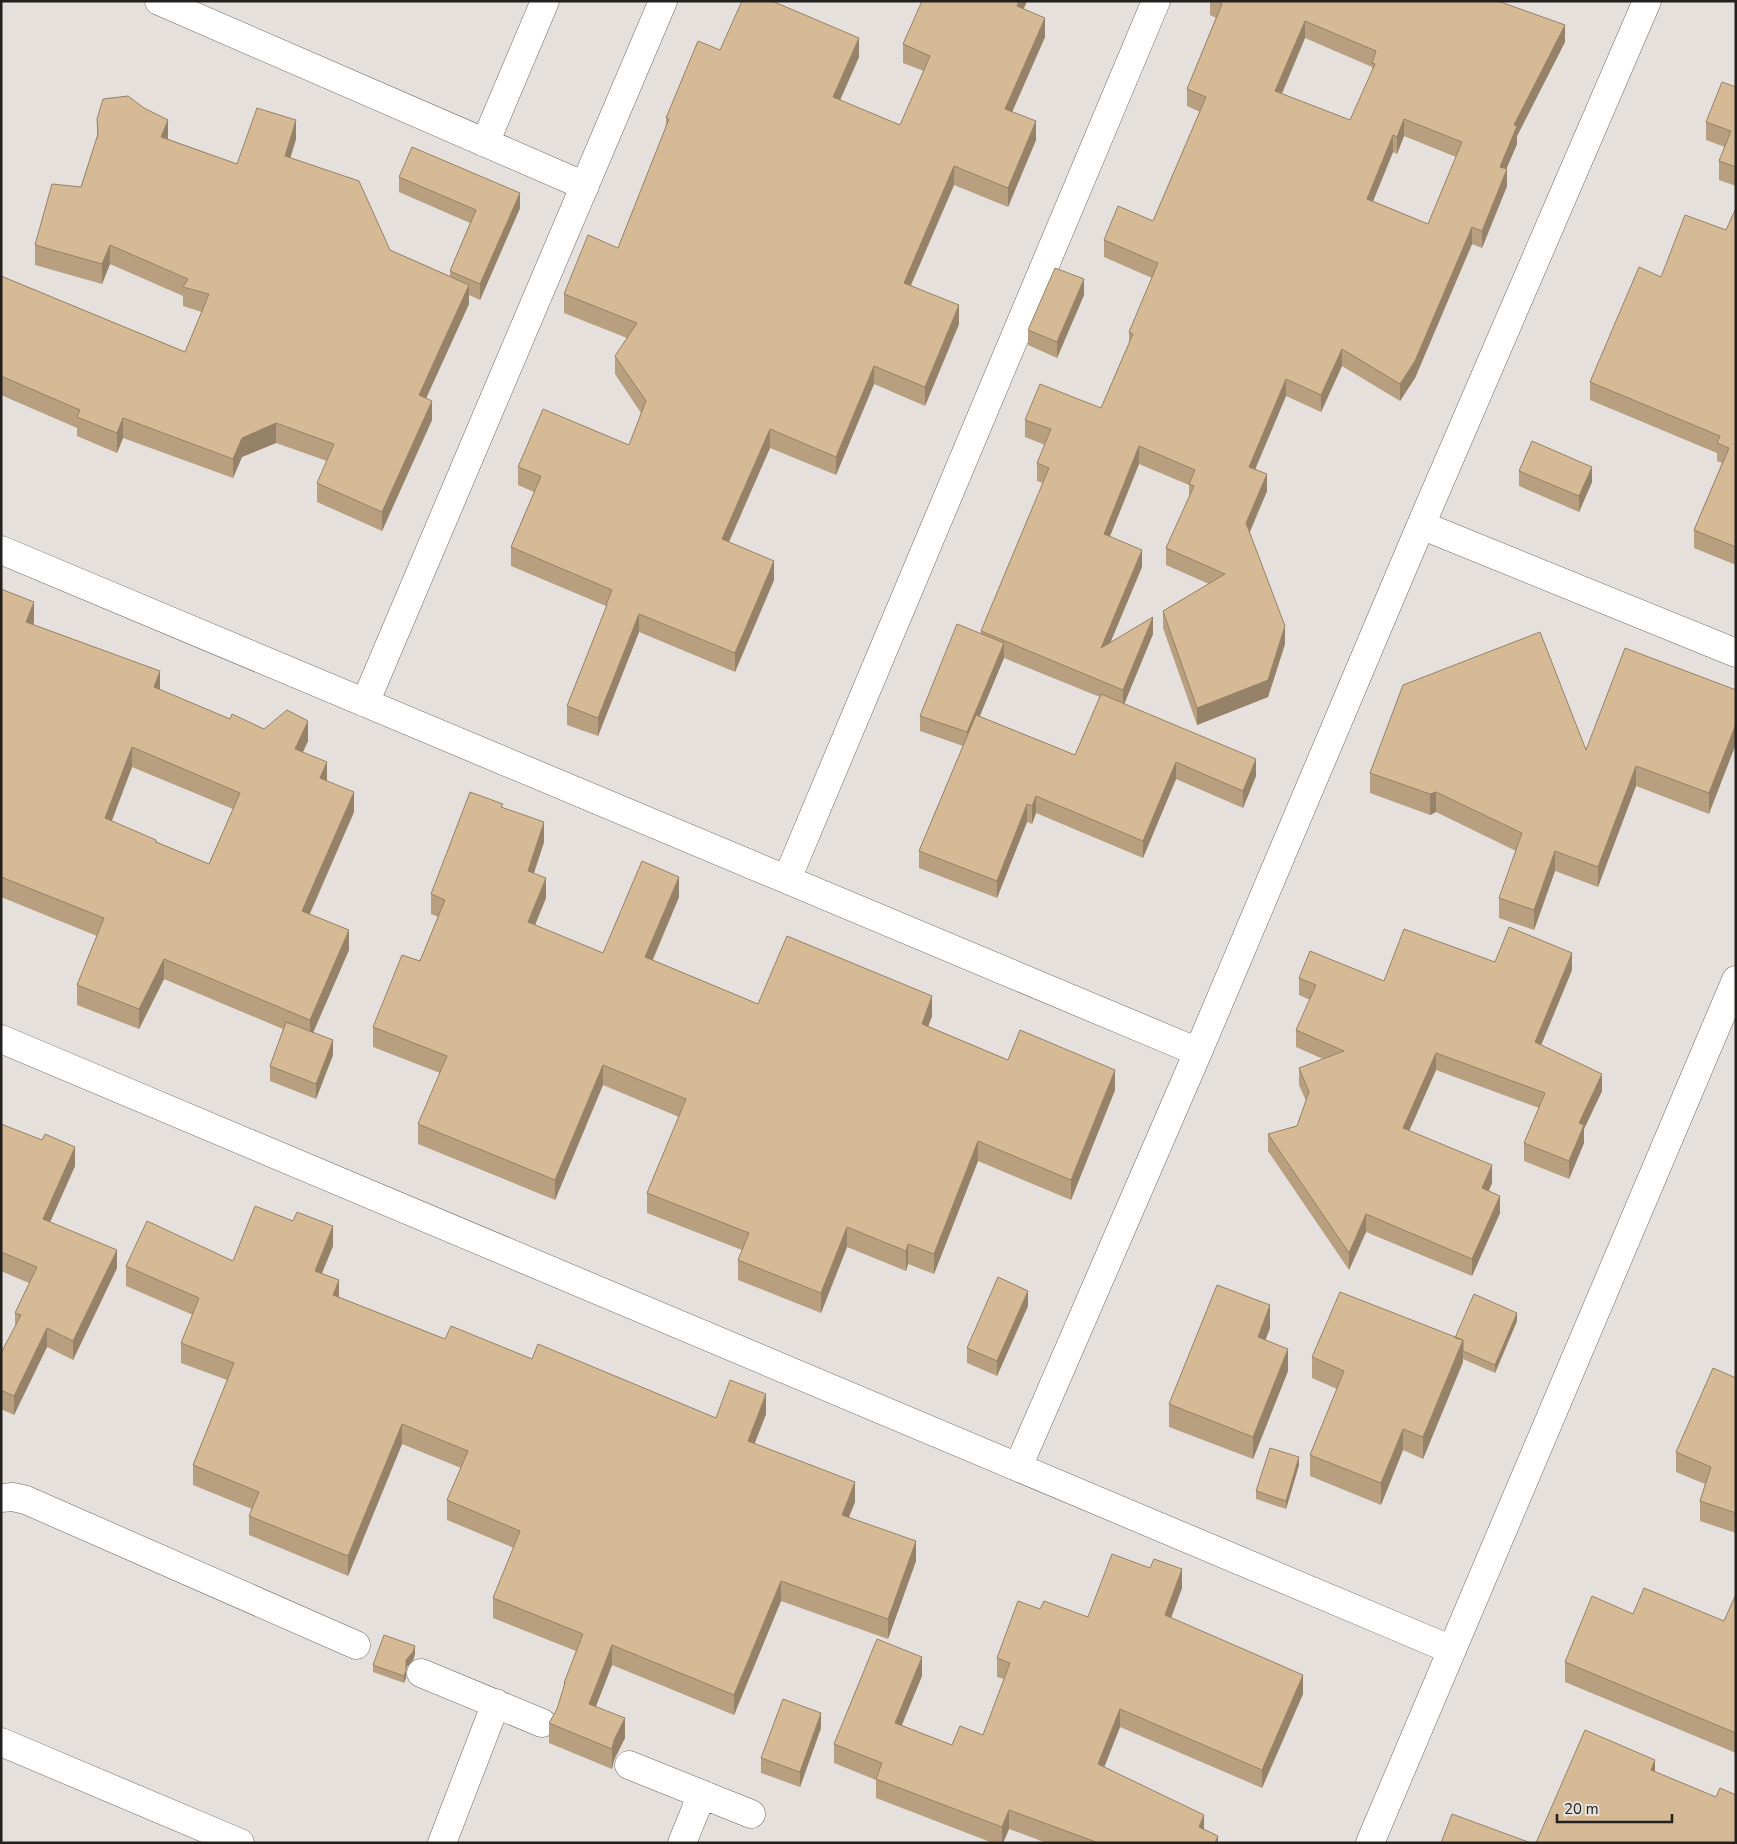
<svg xmlns="http://www.w3.org/2000/svg" width="1737" height="1844" viewBox="0 0 1737 1844" font-family="'Nunito Sans',sans-serif">
  <rect width="100%" height="100%" fill="#e5e0db"/>
  <g fill="none" stroke-linecap="round" stroke-linejoin="round">
    <g stroke="#6d6965" stroke-width="29">
      <path id="minor" d="M159,1l426,185
        M485,143l60,-142
        M1421,525l315,128
        M1,550l1197,502
        M365,703l298,-702
        M787,879l369,-878
        M1,1039l1451,611
        M1018,1467l180,-415 223,-527 226,-524
        M1,1498l12,-1 13,3 330,145
        M421,1673l121,50
        M629,1765l122,49
        M442,1843l54,-140
        M682,1843l20,-49
        M1370,1843l366,-863"/>
    </g>
    <g stroke="#6d6965" stroke-width="29">
      <path id="major" d="M1,1742l239,101"/>
    </g>
    <use href="#minor" stroke="#fff" stroke-width="28"/>
    <use href="#major" stroke="#fff" stroke-width="28"/>
  </g>
  <path fill="#b89f80" fill-rule="evenodd" d="M1027,1l-4,8 22,28 -33,75 24,28 -28,67 -54,-22 -43,100 48,39 -34,82 -51,-22 -38,91 -66,-27 -42,94 46,38 -39,92 -96,-40 -41,104 -31,-11v-19l39,-97v-3l-95,-40v-19l23,-55 -16,-7v-18l111,-22 12,-32 -26,-39v-18l12,-18 -63,-25v-19l54,-46 48,-121v-9l54,-68 139,7 -19,43 60,25 24,-54 -21,-8v-19z
    M1210,1h288l67,41 -48,94v8l-11,25 1,17 -25,62 -10,-4 -57,134 -15,23 -58,-35 -21,46 -35,-16 -31,73 12,22 -17,41 35,112 -17,53 -71,28 -34,-97v-17l46,-27 -43,-19v-17l23,-50v-13l-50,-21 -29,72 32,31 -32,75 43,-8 -29,70 132,72 -13,32 -67,-29 -33,79 -107,-45 -4,11 -5,-2 -30,76 -78,-30v-17l44,-105 -43,-15v-15l61,-82v-3l62,-148 -6,-2v-18l8,-18 -20,-8v-17l76,-12 28,-65v-11l23,-54 -48,-21v-17l49,-19 47,-109 -13,-6v-17l29,-71 -6,-3zM1305,38l67,29v4l-22,49 -68,-26zM1404,136l52,21 -28,67 -55,-23 20,-49 4,2zM1004,658l96,39 -25,58 -96,-39z
    M1736,87v99l-17,-6v-19l6,-14 -19,-7v-18z
    M97,119l71,20 69,25 59,-25 -6,19 100,92 60,26v-5l20,-48 -71,-31v-15l121,31 -40,92 -11,-5v9l-43,94 6,22 -50,111 -65,-29v-19l10,-22 -51,-18 -34,14 -9,21 -110,-40 -6,15 -40,-17v-8l-76,-33v-119l184,76 17,-40 -19,-6v-10l-73,-32 -8,20 -67,-19v-20l46,-58 16,-50z
    M1736,208v357l-42,-17v-18l28,-67 -5,-2v-8l-127,-53v-18l71,-105 65,-47z
    M1084,295l-27,63 -29,-13v-15z
    M1519,471l73,11 -13,30 -60,-26z
    M1,589l33,33 -1,3 127,65 70,29 78,22 -5,11 51,60 -44,102 39,36 -36,82 20,23 -17,44 -46,-18v-15l13,-37 -119,-50 -25,50 -62,-24v-20l20,-49 -96,-39zM132,767l101,42 -24,55 -53,-22 -44,-21z
    M1736,690l-27,124 -73,-28 -38,101 -43,-16 -21,59 -35,-12v-20l17,-47 -80,-39 -6,3 -60,-22v-20l216,-23z
    M503,807l41,35 -10,31 12,25 -11,27 68,28 76,-56 -26,63 105,44 174,12 -4,10 80,34 107,30 -44,110 -93,-39 -44,113 -26,-10 -2,7 -59,-24 -26,66 -83,-33v-20l4,-10 -95,-37v-20l32,-76 -76,-32 -48,115 -137,-56v-20l22,-51 -67,-26v-20l47,-66 18,-44 -7,-3v-20z
    M1495,962l77,8 -31,75 61,46 -18,38v14l-15,36 -45,-18v-18l15,-35 -103,-38 -27,61 83,52 -3,8 11,22 -28,63 -106,-44 -17,38 -81,-119v-17l29,-8 9,-25 -7,-16v-17l24,-9 -27,-12v-17l14,-30 -11,-5v-17l85,3z
    M1,1124l74,42 -25,56 67,46 -44,92 -26,-13 -33,68 -13,-6v-56l14,-26v-14l14,-30 -28,-12z
    M293,1221l40,25 -11,27 17,24 106,42 87,20 184,59 50,-4 -12,30 101,58 -6,15 67,44 -28,78 -107,-38 -47,114 -122,-50 -16,41 29,32 -11,22 -2,9 -63,-26v-20l8,-14 7,-21v-5l12,-32 -83,-33v-20l21,-50 -67,-28v-20l14,-32 -59,-24 -54,132 -99,-41v-19l3,-7 -59,-24v-20l34,-85 -46,-17v-20l12,-28 -67,-29v-20l107,-5z
    M1028,1306l-31,70 -30,-13v-15z
    M1517,1321l-22,52 -32,-14v3l-40,97 -20,-9 -22,55 -71,-29v-21l27,-66 -25,-11v-21l143,-19z
    M1270,1328l-5,12 23,31 -35,88 -84,-32v-23z
    M1736,1378v155l-36,-12v-20l5,-17 -29,-12v-20z
    M1299,1465l-13,44 -30,-10v-8z
    M1182,1588l-11,30 132,76 -41,94 -142,-61 -16,40 100,63 14,13h-171l-38,-14 -6,14h-10l-117,-45v-18l-42,-17v-19l88,-68 -21,49 51,20 31,-10 21,-56 -7,-2v-19l43,-49 48,8z
    M1736,1594v159l-171,-71v-20l68,-48 91,7z
    M415,1654l-2,6 -7,7v11l-2,5 -31,-11v-7z
    M821,1728l-21,59 -39,-14v-15z"/>
  <path fill="#968268" d="M1019,1h8l-10,24v-19z
    M1045,18v19l-40,91v-19z
    M1305,21v17l-30,71v-18z
    M1565,25v17l-48,94v8l-17,40v-17l14,-42z
    M859,38v19l-26,59v-19z
    M1404,119v17l-7,18v-17z
    M168,120v19l-7,-2z
    M296,120v19l-11,37v-20z
    M1036,121v19l-28,67v-19z
    M1393,135v17l-26,64v-17z
    M954,166v19l-50,116v-18z
    M1507,169v17l-25,62v-17z
    M520,193v15l-40,92v-16z
    M1472,227v17l-57,134 -15,23v-17z
    M110,245v19l-8,20v-20z
    M1084,279v16l-27,63v-16z
    M469,285v19l-50,110v-19z
    M959,305v19l-34,82v-19z
    M1342,349v17l-21,46v-17z
    M874,366v18l-38,91v-18z
    M1286,379v17l-37,88v-17z
    M432,401v19l-50,111v-19z
    M123,418v20l-6,15v-20z
    M276,423v20l-34,14 -9,21v-19l9,-21z
    M770,429v19l-48,110v-19z
    M1139,446v18l-35,87v-17z
    M1592,467v15l-13,30v-16z
    M1267,474v17l-21,49v-17z
    M1142,550v17l-41,98v-17z
    M774,561v19l-39,92v-19z
    M34,602v20l-8,20v-20z
    M639,614v18l-41,104v-18z
    M1153,617v17l-30,73v-17z
    M1285,626v18l-17,53 -71,28v-17z
    M1004,643v15l-37,89v-15z
    M160,671v20l-6,-4z
    M308,721v20l-13,28v-20z
    M1736,724v20l-27,70v-21z
    M132,747v20l-27,71v-20z
    M1256,759v17l-13,32v-17z
    M327,762v20l-7,-4z
    M1176,762v17l-33,79v-17z
    M1636,766v20l-38,101v-20z
    M354,792v20l-52,119v-20z
    M1436,792v20l-6,3v-21z
    M1036,796v17l-4,11v-18z
    M1027,804v18l-30,76v-17z
    M544,822v20l-16,49v-20z
    M1555,851v20l-21,59v-20z
    M679,877v20l-34,80v-20z
    M546,878v20l-18,44v-20z
    M349,930v20l-39,90v-20z
    M1572,953v17l-37,90v-18z
    M164,959v20l-25,50v-20z
    M932,996v20l-10,28v-20z
    M333,1040v15l-17,44v-15z
    M1436,1053v17l-33,75v-17z
    M603,1065v20l-48,115v-20z
    M1115,1070v20l-44,110v-20z
    M1602,1074v17l-18,38v14l-15,36v-18l10,-38z
    M978,1141v20l-44,113v-20z
    M75,1147v19l-32,72v-19z
    M1492,1165v18l-10,22v-17z
    M1500,1196v17l-28,63v-17z
    M1366,1214v18l-17,38v-17z
    M333,1226v20l-18,44v-19z
    M847,1227v20l-26,66v-20z
    M908,1244v20l-2,7v-20z
    M117,1250v18l-44,92v-19z
    M339,1280v20l-6,-5z
    M1028,1291v15l-31,70v-15z
    M1270,1305v23l-12,32v-23z
    M1517,1313v8l-22,52v-8z
    M47,1328v19l-33,68v-19z
    M1463,1340v22l-40,97v-22z
    M1288,1349v22l-35,88v-22z
    M766,1394v20l-18,47v-20z
    M402,1424v20l-54,132v-20z
    M1403,1429v21l-22,55v-22z
    M1299,1457v8l-13,44v-8z
    M855,1482v20l-13,32v-19z
    M916,1541v20l-28,78v-20z
    M1182,1569v19l-17,46v-19z
    M781,1581v20l-47,114v-20z
    M612,1645v20l-23,59v-20z
    M415,1646v8l-2,6 -7,8v-8z
    M922,1657v19l-27,66v-19z
    M406,1670v8l-2,5v-7z
    M1303,1675v19l-41,94v-18z
    M1120,1709v18l-22,56v-19z
    M821,1713v15l-21,59v-15z
    M625,1718v20l-11,22 -2,9v-20l2,-9z
    M1655,1760v21l-4,-11z
    M1009,1810v19l-6,14h-1v-16z
    M1204,1815v18l-5,-6z
    M1218,1836v7h-3z"/>
  <path fill="#d6b995" stroke="#968268" fill-rule="evenodd" d="M742,1h30l87,37 -26,59 67,28 30,-69 -27,-12 19,-43h97l-2,5 28,12 -40,91 31,12 -28,67 -54,-22 -50,117 55,22 -34,82 -51,-21 -38,91 -66,-28 -48,110 52,22 -39,92 -96,-39 -41,104 -31,-12 40,-101h-1l6,-15 -101,-43 30,-71 -23,-9 25,-58 86,36 17,-44 -31,-45 22,-33 -73,-29 24,-59 30,13 51,-129 -3,-1 32,-77 22,9z
    M1217,1h281l67,24 -51,100 3,1 -17,41 7,2 -25,62 -10,-4 -57,134 -15,23 -58,-35 -21,46 -35,-16 -37,88 18,7 -21,49 39,103 -17,54 -71,28 -34,-97 62,-37 -59,-26 28,-62 -5,-2 6,-14 -56,-24 -35,88 38,16 -41,98 52,-31 -30,73 -142,-59 68,-163 -12,-5 14,-34 -26,-9 15,-36 61,24 32,-74 -4,-2 29,-69 -54,-23 14,-34 35,15 53,-124 -19,-8 35,-85zM1305,21l71,30 -4,12 3,1 -25,56 -75,-29zM1404,119l58,23 -34,82 -61,-25 26,-64 4,2z
    M1722,82l14,5v80l-17,-6 12,-30 -25,-9z
    M128,96l16,12 24,12 -7,17 76,27 20,-56 39,12 -11,36 74,25 31,69 79,35 -50,110 13,6 -50,111 -65,-29 17,-39 -58,-21 -34,15 -9,21 -110,-41 -6,15 -40,-16 3,-7 -79,-34v-100l184,76 24,-58 -26,-7 5,-8 -78,-34 -8,19 -67,-19 17,-61 29,3 17,-53 -1,-15 6,-20z
    M412,147l108,46 -40,91 -30,-13 26,-61 -77,-33z
    M1736,208v339l-42,-17 35,-82 -12,-5 3,-7 -130,-54 49,-115 22,10 24,-62 41,15z
    M1055,268l29,11 -27,63 -29,-12z
    M1532,441l60,26 -13,29 -60,-25z
    M1,589l33,13 -8,20 134,49 -6,16 76,32 2,-5 32,15 23,-19 21,11 -13,28 32,13 -7,16 34,14 -52,119 47,19 -39,90 -146,-61 -25,50 -62,-24 27,-67 -103,-41zM132,747l108,46 -31,71 -53,-22v-2l-51,-22z
    M957,624l47,19 -37,89 -47,-16z
    M1540,632l46,118 39,-102 111,42v34l-27,69 -73,-27 -38,101 -43,-16 -21,59 -35,-12 23,-65 -86,-41 -6,2 -60,-21 33,-88z
    M1101,694l155,65 -13,32 -67,-29 -33,79 -107,-45 -4,10 -5,-2 -30,77 -78,-30 57,-136 99,40z
    M470,792l33,12 -2,3 43,15 -16,49 18,7 -18,44 75,31 39,-92 37,16 -34,80 113,47 29,-68 145,60 -10,28 86,36 12,-30 95,40 -44,110 -93,-39 -44,113 -26,-10 -2,7 -59,-24 -26,66 -83,-33 11,-27 -102,-40 39,-94 -83,-34 -48,115 -137,-56 29,-68 -74,-29 29,-72 18,6 25,-61 -14,-6z
    M1509,927l63,26 -37,89 67,32 -23,49 5,2 -15,36 -45,-18 21,-50 -109,-40 -33,75 89,37 -10,23 18,8 -28,63 -106,-45 -17,39 -81,-119 29,-8 12,-34 -10,-24 45,-17 -48,-21 20,-45 -17,-7 11,-27 74,30 20,-52 91,33z
    M286,1022l47,18 -17,44 -46,-18z
    M1,1124l41,16 3,-6 30,13 -32,72 74,31 -44,91 -26,-13 -33,68 -13,-6v-37l20,-38 -6,-2 22,-46 -36,-15z
    M255,1206l38,15 4,-9 36,14 -18,45 24,9 -6,15 112,44 6,-13 81,33 6,-15 178,74 14,-38 36,14 -18,47 107,41 -13,33 74,26 -28,78 -107,-38 -47,114 -122,-50 -23,59 36,14 -11,22 -2,9 -63,-26 8,-14 8,-26h-1l19,-49 -90,-36 27,-67 -73,-31 21,-49 -66,-27 -54,132 -99,-40 10,-24 -66,-27 41,-102 -53,-20 18,-45 -73,-32 21,-45 86,40z
    M998,1277l30,14 -31,70 -30,-13z
    M1217,1285l53,20 -12,32 30,12 -35,88 -84,-33z
    M1340,1292l123,48 -40,97 -20,-8 -22,54 -71,-28 34,-84 -32,-14z
    M1474,1294l43,19 -22,52 -32,-14v-11l-8,-2z
    M1713,1368l23,10v135l-36,-12 11,-34 -35,-15z
    M1270,1448l29,9 -13,44 -30,-10z
    M1112,1554l38,14 4,-9 28,10 -17,46 138,60 -41,95 -142,-61 -22,55 106,51 -5,12 19,9 -3,7h-119v-1l-87,-32 -7,17 -126,-48 6,-16 -48,-19 43,-105 45,18 -27,66 57,22 8,-19 23,9 27,-72 -13,-5 21,-57 22,8 4,-8 44,16z
    M1644,1588l80,33 12,-27v139l-171,-71 27,-66 41,18z
    M384,1635l31,11 -2,6 -7,8v10l-2,6 -31,-11z
    M783,1699l38,14 -21,59 -39,-14z
    M1585,1730l70,30 -4,10 65,27 4,-9 16,7v45l-1,3h-199z
    M1452,1814l79,29h-90z"/>
  <rect width="1737" height="1844" fill="none" stroke="#23211f" stroke-width="5"/>
  <path d="M1557 1814v8h115v-8" fill="none" stroke="#23211f" stroke-width="2.5"/>
  <text x="1564" y="1814" font-size="15" fill="#23211f" stroke="#e5e0db" stroke-width="4" paint-order="stroke">20 m</text>
</svg>
